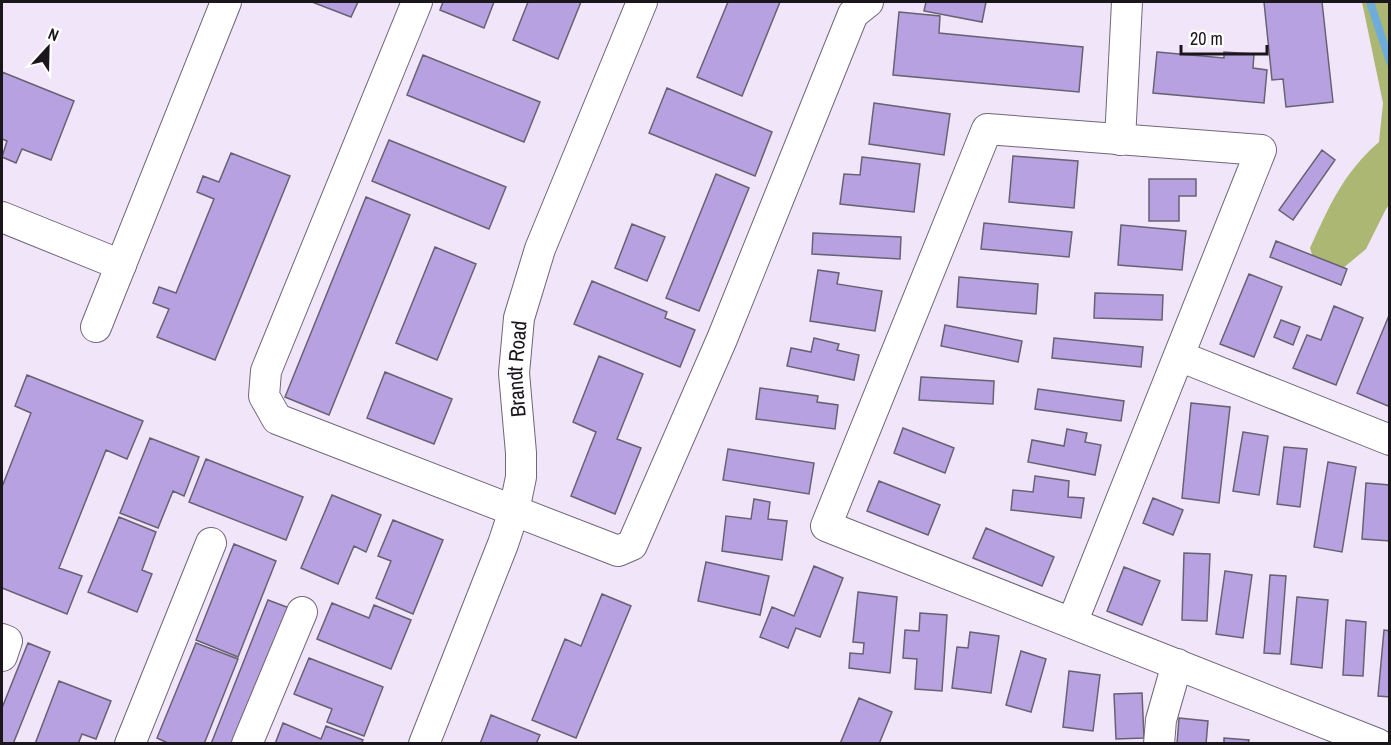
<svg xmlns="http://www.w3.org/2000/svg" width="1391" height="745" viewBox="0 0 1391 745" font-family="'Archivo Narrow',sans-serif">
  <rect width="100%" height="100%" fill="#f1e6f9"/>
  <path fill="#abb772" d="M1362,2h27v203l-3,4 -20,40 -30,25h-18l-8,-26c19,-41 33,-75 69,-106l4,-39z"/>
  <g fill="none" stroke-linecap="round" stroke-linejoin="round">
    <path stroke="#6eacd9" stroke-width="8" d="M1370,2l20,60"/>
  </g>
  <path fill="#b7a1e0" stroke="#676273" stroke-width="1.5" d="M312,2h46l-7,15z
    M443,2h51l-10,26 -44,-18z
    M528,2h53l-23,57 -45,-19z
    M728,2h52l-38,94 -45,-19z
    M926,2h60l-4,20 -58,-11z
    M1264,2h58l11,100 -47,5 -3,-28 -11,1z
    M899,12l41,4 -1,17 144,14 -4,45 -186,-17z
    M1157,52l67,6v-6l30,2 -1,14 14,2 -3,33 -111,-10z
    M423,55l117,47 -16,40 -117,-47z
    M2,72l72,29 -23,59 -29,-11 -6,14 -14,-6 5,-16 -5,-2z
    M667,88l105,44 -17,44 -106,-43z
    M874,103l76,11 -6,41 -75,-11z
    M389,140l117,47 -17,42 -117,-48z
    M1322,150l13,10 -42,60 -14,-10z
    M231,153l59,23 -75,184 -58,-23 12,-28 -16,-6 6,-16 17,6 38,-94 -17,-7 6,-16 16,6z
    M1013,156l65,5 -4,47 -65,-6z
    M862,157l58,7 -6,48 -74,-8 4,-30 16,1z
    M716,174l33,14 -50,123 -33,-13z
    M1149,179h47v17h-17v25h-30z
    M366,197l44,18 -81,200 -44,-18z
    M984,223l88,9 -3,25 -88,-8z
    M632,224l33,13 -18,44 -32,-13z
    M1121,225l65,6 -4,39 -64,-5z
    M813,233l88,4 -1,22 -88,-5z
    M1276,241l71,28 -6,16 -71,-28z
    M435,247l41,17 -39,96 -41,-17z
    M818,270l21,3 -2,11 45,7 -7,40 -65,-10z
    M1249,274l33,13 -28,70 -34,-13z
    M959,277l79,7 -2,30 -79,-7z
    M592,281l75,31 -2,6 30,12 -15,37 -106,-43z
    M1095,293l68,2 -1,25 -68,-2z
    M1334,306l29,12 -27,67 -43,-17 14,-33 14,5z
    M1390,313v88l-2,5 -31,-13z
    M1281,320l19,7 -7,18 -19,-8z
    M945,325l77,16 -4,21 -77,-16z
    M814,338l25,6 -2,6 22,5 -5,25 -67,-14 4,-18 20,4z
    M1054,338l89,9 -2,20 -89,-9z
    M599,356l44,18 -26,65 24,9 -26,66 -44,-18 25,-64 -23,-10z
    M385,372l67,27 -18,45 -67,-26z
    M27,375l116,46 -16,38 -21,-9 -47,118 23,8 -15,38 -65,-26v-101l29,-74 -16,-7z
    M921,377l73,4 -1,23 -74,-4z
    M760,388l58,8 -1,6 21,3 -3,24 -79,-10z
    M1038,389l86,12 -3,20 -86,-12z
    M1191,403l39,4 -11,96 -37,-5z
    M903,428l51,20 -9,25 -51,-20z
    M1067,429l20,4 -2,9 16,3 -6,30 -67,-13 4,-22 32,6z
    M1243,432l25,4 -9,59 -26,-4z
    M150,438l49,19 -15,39 -11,-5 -15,37 -38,-15z
    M1284,447l23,2 -7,58 -23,-3z
    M728,449l86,14 -5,31 -86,-14z
    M206,459l97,38 -17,43 -97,-38z
    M1328,462l28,5 -14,85 -28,-5z
    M1035,476l34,5 -1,16 16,1 -3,20 -70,-8 2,-20 20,2z
    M879,481l61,24 -12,30 -61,-24z
    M1366,483l24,2v56l-28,-2z
    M332,495l49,20 -15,37 -12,-6 -16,38 -37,-16z
    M1153,498l30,12 -10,25 -30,-12z
    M754,499l16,3 -2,17 19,2 -5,39 -60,-9 4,-35 25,3z
    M119,517l37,15 -14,38 10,4 -15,38 -49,-20z
    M393,520l50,20 -30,74 -37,-16 15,-37 -13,-5z
    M986,528l68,29 -12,29 -69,-28z
    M234,544l42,17 -38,96 -42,-17z
    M1184,553l26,1 -3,67 -25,-1z
    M706,562l63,14 -9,39 -62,-14z
    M814,566l29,12 -23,59 -24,-9 -8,20 -28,-11 12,-30 22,9z
    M1124,567l36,14 -18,44 -35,-14z
    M1225,571l27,4 -9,63 -27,-4z
    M1270,575l16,1 -6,78 -16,-1z
    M858,592l39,5 -7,76 -41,-5 1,-15 13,1 1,-11 -11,-1z
    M602,594l29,12 -55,132 -44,-18 33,-81 16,7z
    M1297,597l31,3 -6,68 -31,-4z
    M268,600l24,9 -53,135h-28z
    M332,603l37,15 5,-13 37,15 -20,49 -74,-30z
    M920,613l27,2 -5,76 -27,-2 2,-30 -14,-1 2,-28 14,1z
    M1346,620l20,2 -3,54 -20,-1z
    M1384,630l6,1v66l-12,-1z
    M970,632l29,4 -8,57 -39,-5 5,-41 11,1z
    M28,643l22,9 -37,92h-11v-36z
    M196,643l42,16 -34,85h-34l-13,-6z
    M1021,651l25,8 -15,53 -25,-7z
    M309,658l74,29 -19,49 -37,-14 5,-13 -38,-15z
    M1069,671l31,4 -7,56 -30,-4z
    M59,681l52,20 -15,38 -14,-5 -4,10h-43z
    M1142,693l2,45 -28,1 -2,-45z
    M859,698l33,14 -13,32h-39z
    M491,715l49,20 -4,9h-56z
    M1179,718l29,3 -2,23h-29z
    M283,723l38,16 5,-13 37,14 -2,4h-86z
    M1224,738l25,2 -1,4h-24z"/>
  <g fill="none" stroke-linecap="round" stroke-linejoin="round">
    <g stroke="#716777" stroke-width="32">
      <g id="minor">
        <path d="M417,2l-151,369 -2,25 13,23 341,132 14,-6 90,-206 131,-325 15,-12"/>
        <path d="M1120,140l7,-138"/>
        <path d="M2,217l119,48"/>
        <path d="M96,327l130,-325"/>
        <path d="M1179,356l211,84"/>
        <path d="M1072,623l189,-473 -274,-21 -161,397 552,218"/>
        <path d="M2,639l5,2 -5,15"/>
        <path d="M130,744l81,-201"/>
        <path d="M247,744l55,-132"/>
        <path id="s1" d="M424,744l79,-200 11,-33 7,-34v-24l-7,-80 5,-55 21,-69 102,-247"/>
        <path d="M1159,744l2,-24 16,-56"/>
      </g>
    </g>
    <use href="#minor" stroke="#fff" stroke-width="30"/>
  </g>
  <g text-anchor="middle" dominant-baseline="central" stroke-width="6" stroke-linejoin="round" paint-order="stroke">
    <g font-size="21" fill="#1a161c" stroke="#fff">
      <text stroke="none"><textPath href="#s1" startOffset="393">Brandt Road</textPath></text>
    </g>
  </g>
  <rect width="1391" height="745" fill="none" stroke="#1a161c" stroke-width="6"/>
  <g transform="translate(48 48) rotate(22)" stroke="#ffffff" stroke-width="4.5" paint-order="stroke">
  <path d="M0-4.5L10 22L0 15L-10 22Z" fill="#1a161c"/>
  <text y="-9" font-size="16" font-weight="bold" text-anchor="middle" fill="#1a161c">N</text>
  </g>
  <path d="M1181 45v9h86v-9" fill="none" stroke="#1a161c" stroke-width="3"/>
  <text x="1190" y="45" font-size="18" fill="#1a161c" stroke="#ffffff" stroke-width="4.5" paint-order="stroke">20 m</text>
</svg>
